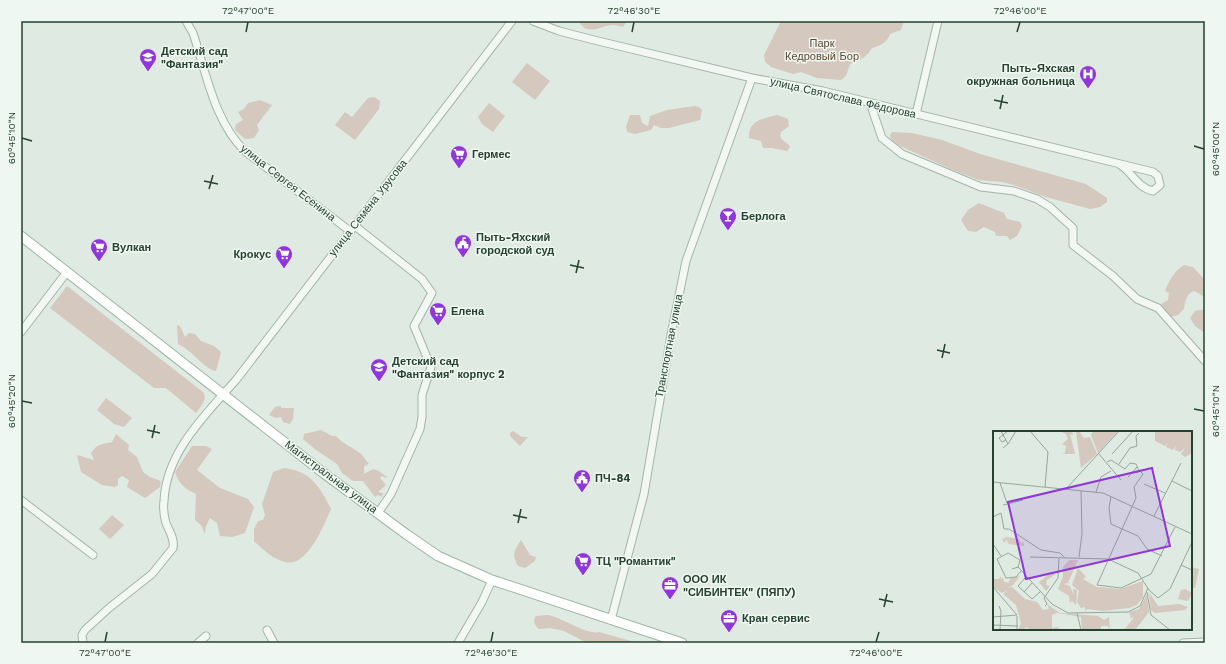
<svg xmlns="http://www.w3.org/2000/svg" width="1226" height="664" viewBox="0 0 1226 664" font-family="'Work Sans',sans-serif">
  <rect width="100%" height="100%" fill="#dfeae2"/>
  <path fill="#d4c8bf" d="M581,21h46l-4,6c-3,-1 -7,-2 -10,-2 -12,0 -22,11 -33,-1z
    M781,21h123l-3,9 -11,4c-3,9 -9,11 -18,14 -5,9 -12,12 -22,16l-4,12 -5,4 -24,-2 -16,-6 -8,2 -22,-7 -6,-5 -1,-7z
    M527,63l23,18 -15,19 -23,-18z
    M374,97l6,4 -1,8 -24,31 -20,-15 10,-13 7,5 16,-19z
    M260,100l12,5 -15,20 2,5 -5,8 -9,1 -10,-9 1,-6 7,-4 -5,-8 6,-3 4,-6z
    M489,103l16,13 -12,16 -11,-8 -4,-7z
    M695,106l4,1 3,3 -2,10 -31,8h-8l-7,-3 -3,5 -16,4 -8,-2 -1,-5 4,-12h10l2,8 6,3 2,-10 17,-6z
    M777,115l11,4 1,7 -8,6 -1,4c2,6 8,6 10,11l-3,4 -15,-3h-9l-2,-7 -12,-3c-1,-18 14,-19 28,-23z
    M892,132l20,1 30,7 38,14 106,30 21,14v4l-7,5 -10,2 -44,-12 -32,-12 -12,-3 -23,-2 -26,-10 -55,-25 -7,-6 -1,-4z
    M979,203l25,10 3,6 13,3 2,4 -5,10 -7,4 -3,-4h-11l-1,-4 -11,-5 -8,5 -8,-1 -7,-11 7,-10z
    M1184,265l9,2 12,13v17l-11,-6c-8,3 -9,10 -10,18l-6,6 -7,2 -10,-13 7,-4 1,-7 -4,-2c4,-10 9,-20 19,-26z
    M67,286l136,106c5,7 -2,14 -7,21l-30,-25h-12l-104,-80z
    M1199,310h6v23l-10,-7 -5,-8 5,-7z
    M177,325l3,1 5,11 4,-4 6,1 6,7 13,5 7,6 -5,19c-11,-1 -25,-22 -38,-27z
    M106,398l26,20 -8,9 -10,-3 -17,-14z
    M281,406v2h13l-1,11 -3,5 -7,-2 -2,-5 -5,1 -7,-3 6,-8z
    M321,430l11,6h4c7,8 16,11 25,18 4,3 4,7 8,9l-5,4v7l9,-5 6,2 8,6 -1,1 -4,-2 -2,2 6,7 -8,7 5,1 -1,4 -4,-2 -3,2 -12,-16h-10l-11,-8 -5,-9 -21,-14 -13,-11 1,-5z
    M513,431l9,6h6l-8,9 -10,-10v-3z
    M116,434l13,11 -1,5 9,7 6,15 7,5 11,4 -1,6 -15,11 -18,-11 2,-7 -7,-4 -4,3v6l-3,2 -13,-2 -21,-13 -4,-17 17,5 -3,-7c7,-10 10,-8 21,-11z
    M192,446h14l6,3 -15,21 23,18 28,11 6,8 -9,26 -13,4 -12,-1 -3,-13 -7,-5 -4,8 -1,8 -4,-9 -6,-5 1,-26c-11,-5 -17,-10 -21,-22z
    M284,468c27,3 36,19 47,41 -7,16 -24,59 -46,53 -12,-3 -23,-13 -31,-21v-12l4,-8 5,-1 2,-5 -3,-11 11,-32z
    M112,515l12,10 -14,14 -11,-10z
    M521,540l9,15 6,2 -1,4 -10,7 -7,-2c-7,-12 -3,-16 3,-26z
    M1191,567l8,2 -4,19h-4z
    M547,615c13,1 41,21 52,17l39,11 -53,-1 -21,-11 -14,-3 -11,1c-4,-4 -7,-7 -3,-13z"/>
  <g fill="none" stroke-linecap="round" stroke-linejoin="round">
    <g stroke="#a4b4a9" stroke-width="9">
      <path id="minor" d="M186,21l7,12c13,39 22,91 53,119l104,79
        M533,21l26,10 39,10 154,37 71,13 330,81 5,4 2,9 -7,6c-17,-4 -21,-20 -34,-27
        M870,103l12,35 20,16 79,33 33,4 23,8 13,8 23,21v17l40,31 24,23 21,9 47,53
        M916,114l22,-93
        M355,226l67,53 10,14 -18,33 17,41 -9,28v22l-2,12 -29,65 -13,19
        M21,332l46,-60
        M21,500l72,55
        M611,620l33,-126 27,-159 15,-74 66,-183
        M267,630l7,13
        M83,643l-1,-8 3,-5 24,-22 43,-34 21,-26c2,-9 -4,-17 -7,-25 -2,-7 -3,-15 -2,-22 2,-49 42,-87 72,-121l276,-359
        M198,643l8,-7
        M458,643l24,-41 10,-22
        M1183,643l22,-1"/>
    </g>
    <g stroke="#9db6a4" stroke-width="11">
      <path id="major" d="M21,236l305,239 80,59 32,22 54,24 190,63"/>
    </g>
    <use href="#minor" stroke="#f2f7f4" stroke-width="7"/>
    <use href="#major" stroke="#fff" stroke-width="9"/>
  </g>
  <path fill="none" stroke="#26422f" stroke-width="1.5" d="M246,32l2,-10M632,32l2,-10M1017,32l3,-10M994,100l14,3M1000,109l3,-14M22,138l10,3M1194,146l10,3M204,181l14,3M209,189l4,-14M570,265l14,3M576,273l3,-13M937,350l13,3M942,358l3,-14M22,401l10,2M1194,409l10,2M147,430l13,3M152,438l3,-13M513,515l14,3M518,523l3,-14M879,599l14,3M884,607l3,-13M105,642l2,-10M491,642l2,-10M876,642l3,-10"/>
  <defs>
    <g id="school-pin" transform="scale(0.9)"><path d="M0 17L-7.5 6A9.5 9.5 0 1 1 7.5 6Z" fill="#9037db" stroke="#eef7f1"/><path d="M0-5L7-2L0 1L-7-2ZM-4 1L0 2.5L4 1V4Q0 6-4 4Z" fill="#fff"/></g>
    <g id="hospital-pin" transform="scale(0.9)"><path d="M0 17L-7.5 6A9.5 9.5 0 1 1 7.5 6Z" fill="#9037db" stroke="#eef7f1"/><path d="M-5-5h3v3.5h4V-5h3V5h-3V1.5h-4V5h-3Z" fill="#fff"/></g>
    <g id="supermarket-pin" transform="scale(0.9)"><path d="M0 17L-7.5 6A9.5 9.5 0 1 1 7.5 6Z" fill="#9037db" stroke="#eef7f1"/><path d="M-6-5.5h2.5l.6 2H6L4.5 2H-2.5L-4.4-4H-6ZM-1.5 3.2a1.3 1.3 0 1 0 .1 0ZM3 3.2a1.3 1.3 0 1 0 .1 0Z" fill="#fff"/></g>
    <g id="bar-pin" transform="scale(0.9)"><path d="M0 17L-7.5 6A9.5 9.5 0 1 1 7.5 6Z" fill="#9037db" stroke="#eef7f1"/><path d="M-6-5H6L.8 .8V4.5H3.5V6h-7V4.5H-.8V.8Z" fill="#fff"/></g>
    <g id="civic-pin" transform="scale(0.9)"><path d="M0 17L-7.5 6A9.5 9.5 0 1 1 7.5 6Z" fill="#9037db" stroke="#eef7f1"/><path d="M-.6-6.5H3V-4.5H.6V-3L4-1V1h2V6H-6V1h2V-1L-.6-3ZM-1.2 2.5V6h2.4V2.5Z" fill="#fff"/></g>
    <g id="office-pin" transform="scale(0.9)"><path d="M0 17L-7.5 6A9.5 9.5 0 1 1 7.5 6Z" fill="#9037db" stroke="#eef7f1"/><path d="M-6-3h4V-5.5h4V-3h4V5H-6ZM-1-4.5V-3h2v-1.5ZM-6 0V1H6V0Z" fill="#fff"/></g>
  </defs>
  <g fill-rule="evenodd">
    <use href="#school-pin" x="148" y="57"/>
    <use href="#hospital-pin" x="1088" y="74"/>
    <use href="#supermarket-pin" x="459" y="154"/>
    <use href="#bar-pin" x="728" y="216"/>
    <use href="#civic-pin" x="463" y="243"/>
    <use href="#supermarket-pin" x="99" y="247"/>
    <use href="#supermarket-pin" x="284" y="254"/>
    <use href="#supermarket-pin" x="438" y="311"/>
    <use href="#school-pin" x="379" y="367"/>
    <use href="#civic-pin" x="582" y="478"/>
    <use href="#supermarket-pin" x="583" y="561"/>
    <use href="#office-pin" x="670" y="585"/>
    <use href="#office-pin" x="729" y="618"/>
  </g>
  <g text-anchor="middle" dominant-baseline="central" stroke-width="3" stroke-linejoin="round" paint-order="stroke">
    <g font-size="11" fill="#5f4932" stroke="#eef7f1">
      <text x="822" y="43">Парк<tspan x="822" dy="13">Кедровый Бор</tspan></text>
    </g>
    <g font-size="11" font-weight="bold" fill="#26422f" stroke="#eef7f1" text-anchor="start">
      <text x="161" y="51">Детский сад<tspan x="161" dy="13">"Фантазия"</tspan></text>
      <text x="1075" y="68" text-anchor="end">Пыть-Яхская<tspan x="1075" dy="13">окружная больница</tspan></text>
      <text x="472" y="154">Гермес</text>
      <text x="741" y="216">Берлога</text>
      <text x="476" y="237">Пыть-Яхский<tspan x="476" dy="13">городской суд</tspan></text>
      <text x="112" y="247">Вулкан</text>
      <text x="271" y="254" text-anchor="end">Крокус</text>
      <text x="451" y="311">Елена</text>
      <text x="392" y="361">Детский сад<tspan x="392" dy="13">"Фантазия" корпус 2</tspan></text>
      <text x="595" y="478">ПЧ-84</text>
      <text x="596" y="561">ТЦ "Романтик"</text>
      <text x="683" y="579">ООО ИК<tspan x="683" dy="13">"СИБИНТЕК" (ПЯПУ)</tspan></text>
      <text x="742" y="618">Кран сервис</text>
    </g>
    <g font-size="11" fill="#26422f" stroke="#eef7f1">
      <text transform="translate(843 98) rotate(13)">улица Святослава Фёдорова</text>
      <text transform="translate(288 183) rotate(38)">улица Сергея Есенина</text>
      <text transform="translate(368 208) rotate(-52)">улица Семёна Урусова</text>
      <text transform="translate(669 346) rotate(-79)">Транспортная улица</text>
      <text transform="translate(331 477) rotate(37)">Магистральная улица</text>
    </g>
  </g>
  <g transform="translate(993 431)">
    <rect width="199" height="199" fill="#dfeae2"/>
    <path d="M67,0h12l1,4 -3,-1 5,20h-13l3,-1 1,-7 -4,-2 6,-5 -2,-5zM86,0l5,7 6,-1 7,17 -16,14 -5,-36zM100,0h25l-20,22 -7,-18zM162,0h28v13v-13h9v22l-7,4 -4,-3 5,-7 -6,5 -5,-2 1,-4 -3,4 -7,-3 1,-4 -2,3 -10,-5zM13,106l13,2 3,5 2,-3v5l-15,-2 -3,-5 -1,4 -3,-3zM76,129h9l-10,23 -4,1 6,2 4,10 -1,-7 4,1 -1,15 -4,-4 -2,2 -1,-7 -11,-7 5,-13v-9zM85,137l8,9 -3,2 14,8 23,2 23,-8v16l-6,8 -8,3 -26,3 -16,-2 -2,3v-5l-4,1 -4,-6 2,-11 -7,-6zM57,142l6,1 -9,6 -1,5 4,1 -4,5 -7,-9zM8,145v3l3,-1 -1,3 5,2 3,-5 9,-2 -7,9 -5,3 4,-1 13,12 12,3 6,8 6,-1 -2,-5 13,9 38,3 6,4 5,-3 1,13 -2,-4h-7v4h-19l-1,-13 -24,-4 -5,2v13l6,-1 2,3h-29l-5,-3 -2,3h-6l3,-7 -5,-18 -13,-11 5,-4 -6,3 -8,-5 -1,-9h6zM192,158l7,4 -4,8 -10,-2 3,-9zM156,161l9,14 21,-2 9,3 -3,3 -30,3 -4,-3zM154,163l2,18 -14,18h-11l9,-11v-3l-2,3 -2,-7 10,-3z" fill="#d4c8bf"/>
    <path fill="none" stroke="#95a79a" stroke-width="1" d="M8,0l7,13 -5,4M37,0l18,21 -3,35M13,9l-4,2 -3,-4 9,-7M15,13l8,-13M105,22l23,27M119,23l21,-23M114,31l4,-2 14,9 5,-6 6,1 3,7M126,33l11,-16 7,-2 -1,-10 3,-3M143,42l4,-2 3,3 -9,13 2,11 -39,87 24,3 30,-14 24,-47M135,46l9,-10M179,50l20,10M0,51l110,11 89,41M7,52l7,20M151,53l21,9M73,58l53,-58M103,61l5,-15 10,-6M118,66l-2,11 2,16 11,5M10,74l20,-5M161,85l27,-53M0,86l8,-4 3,16h5l32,21 19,3 5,5M129,98l16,7 9,13 15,7M0,113l8,12M37,126l78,2 30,14 11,17 9,8 12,-9 22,-47M86,126l3,-23 -1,-43M188,134l11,5M25,136l34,37 16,9 60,-1 12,-6 8,-18M19,138l6,-2 2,-7 -12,-7 -11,6 9,19 10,-1 5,-6M33,146l-8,9 14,13 8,-7M0,156l24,28 -24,2M31,161l8,-9M154,161l4,23 19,15M6,175l2,5 -1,19M52,175l2,-2 -3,-6 14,-20 1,-20M84,182l4,17M24,185v14M0,194l25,1"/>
    <path fill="#9037db" fill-opacity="0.15" stroke="#9037db" stroke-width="2" d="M159,37l18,78 -144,33 -18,-77z"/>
    <rect width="199" height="199" fill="none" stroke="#26422f" stroke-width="2"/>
  </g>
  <rect width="1226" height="664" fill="none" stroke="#eef7f1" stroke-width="44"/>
  <rect x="22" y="22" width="1182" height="620" fill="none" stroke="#26422f" stroke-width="1.5"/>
  <g font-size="10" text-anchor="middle" fill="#26422f">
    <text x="248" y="14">72°47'00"E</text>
    <text x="634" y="14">72°46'30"E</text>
    <text x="1020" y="14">72°46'00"E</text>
    <text transform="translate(11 138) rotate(-90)" y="4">60°45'10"N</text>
    <text transform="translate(1215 149) rotate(-90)" y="4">60°45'00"N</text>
    <text transform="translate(11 401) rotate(-90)" y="4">60°45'20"N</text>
    <text transform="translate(1215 411) rotate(-90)" y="4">60°45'10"N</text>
    <text x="105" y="656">72°47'00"E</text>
    <text x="491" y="656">72°46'30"E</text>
    <text x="876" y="656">72°46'00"E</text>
  </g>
</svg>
